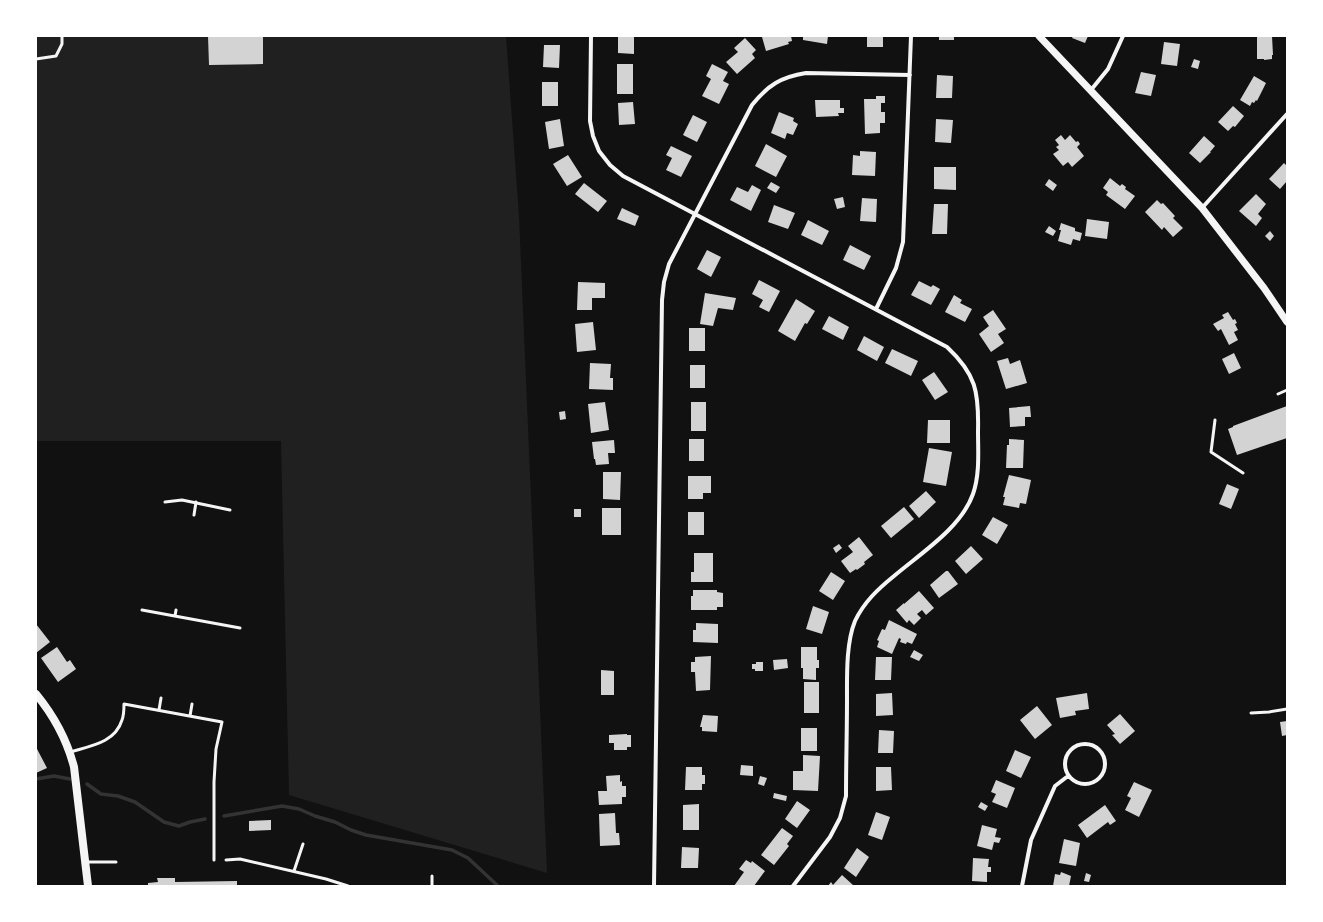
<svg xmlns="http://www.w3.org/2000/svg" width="1323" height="922" viewBox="0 0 1323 922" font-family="Karla,sans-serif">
  <rect width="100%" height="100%" fill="#111"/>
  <path fill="#202020" d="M36,36h470l13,180 28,657 -258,-78 -8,-354h-245z"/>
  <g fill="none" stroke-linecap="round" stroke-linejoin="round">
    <path stroke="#333" stroke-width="3.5" d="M36,779l18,-3 16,3
      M87,784l14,10 17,2 17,6 29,20 15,4 11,-4 15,-3
      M224,816l58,-10 17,3 16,7 20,6 16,8 15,5 86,15 16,8 30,28"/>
  </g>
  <path fill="#d3d3d3" d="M208,36h55v28l-54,1z
    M618,36h16v18l-16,-1z
    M764,36h27l1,5 -4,1 1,2 -23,7 -4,-14z
    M803,36h25l-1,8 -24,-4z
    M867,36h16v11h-16z
    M939,36h15v4h-15z
    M1073,36h15l-3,7 -13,-5z
    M1257,36h15l1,19h-1v4l-8,1v-1h-7z
    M745,38l11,12 -4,4 3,4 -18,16 -11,-12 12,-10 -4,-4z
    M1164,42l16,2 -3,22 -16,-2z
    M544,45h16l-1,23 -16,-1z
    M1194,59l6,2 -2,8 -7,-2z
    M617,64h16v30h-16z
    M712,64l16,8 -5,9 6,3 -10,20 -17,-8 9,-17 -5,-3z
    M1141,72l15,3 -5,21 -16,-3z
    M937,75l16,1 -1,22h-16z
    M1254,76l12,7 -9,18 -1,-1 -2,3 -2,-1 -2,4 -10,-6z
    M542,82h16v24h-16z
    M876,96h9v7h-4v9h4v11h-5v10l-15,1 -1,-35h12z
    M815,100h25v8h4v5h-6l1,3 -23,1z
    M633,102l2,22 -16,1 -1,-22z
    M1233,106l11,10 -9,11 -2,-1 -5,5 -10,-9z
    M779,112l15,6 -1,3 5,3 -5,11 -6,-2 -2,6 -14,-6z
    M693,115l14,7 -10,20 -14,-7z
    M560,119l4,27 -15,3 -4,-27z
    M936,119l17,1 -2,23 -16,-1z
    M1061,135l4,5 5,-5 6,7 2,-1 2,3 -3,3 7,9 -12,11 -4,-5 -5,4 -10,-12 6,-4 -3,-3 3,-2 -4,-5z
    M1204,136l11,10 -5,6h1l-11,11 -11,-10z
    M766,144l21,12 -11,21 -21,-11z
    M671,146l21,10 -11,21 -15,-7 6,-12 -6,-3z
    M860,151l16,1 -1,24 -23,-1 1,-20 7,1z
    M568,155l14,22 -15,9 -14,-22z
    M1284,163l3,3v15l-7,8 -11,-10z
    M934,167h22v23l-22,-1z
    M1110,178l10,8 2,-2 4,3 -1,2 10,7 -10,13 -19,-14 2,-3 -5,-4z
    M1049,179l8,6 -4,6 -8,-6z
    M771,182l9,5 -4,6 -9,-5z
    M584,183l23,18 -9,11 -23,-18z
    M752,185l9,5 -10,21 -21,-11 7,-13 11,5z
    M1256,194l10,10 -8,10 4,4 -6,8 -17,-15z
    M843,197l2,10 -8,2 -3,-10z
    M862,198l15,1 -1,23 -16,-1z
    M1157,200l4,4 2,-1 12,13 -2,2 10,10 -10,9 -9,-10 -2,3 -17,-18z
    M934,204h14l-1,30h-15z
    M774,205l21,8 -7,16 -20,-7z
    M622,208l17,8 -4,10 -18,-7z
    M1087,219l22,3 -2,17 -22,-3z
    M808,220l21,11 -7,14 -21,-10z
    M1061,223l14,5v3l7,2 -2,8 -7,-2 -2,6 -13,-4 3,-11h-2z
    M1049,226l7,5 -3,5 -8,-4z
    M1270,231l4,5 -4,5 -5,-5z
    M850,245l21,11 -7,14 -21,-10z
    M707,250l14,7 -10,20 -14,-8z
    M759,280l21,11 -11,21 -10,-5 4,-7 -11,-6z
    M919,281l12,6 2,-2 7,4 -9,16 -20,-10z
    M578,282l27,1v15h-13v12h-15z
    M705,293l31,5 -3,12 -15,-2 -5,18 -13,-2z
    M954,295l8,5 -2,3 12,6 -7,13 -20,-10z
    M796,299l19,12 -8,13 -2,-1 -10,18 -17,-10z
    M993,310l13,19 -8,5 6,9 -13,9 -12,-18 10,-8 -6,-9z
    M1228,312l5,8 2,-1 2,4 -2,1 3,6 -4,2 4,8 -9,5 -8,-16 -3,2 -5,-7 11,-6 -2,-3z
    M829,316l20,11 -6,13 -21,-11z
    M593,322l3,28 -19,2 -2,-28z
    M689,328h16v23h-16z
    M864,336l20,11 -7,14 -20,-11z
    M892,349l26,12 -7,15 -26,-13z
    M1234,353l7,15 -12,6 -7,-15z
    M1008,358l2,6 10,-4 7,23 -21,6 -9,-28z
    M590,363l21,1 -1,14h3v12l-24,-1z
    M690,365h15v23h-15z
    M934,372l14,20 -13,8 -13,-20z
    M605,402l4,28 -18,3 -3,-29z
    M691,402h15v29h-15z
    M1030,406l1,11h-6v9l-15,1 -1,-19z
    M1287,406v32l-50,17 -9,-26 5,-2v-1z
    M565,411l1,8 -6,1 -1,-8z
    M928,420h22v23h-23z
    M689,439h15v22h-15z
    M1009,439l15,1 -1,28h-17l1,-23h2z
    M614,440l1,13h-7l1,11 -13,1 -1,-6h-1l-2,-17z
    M929,448l23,4 -6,34 -23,-4z
    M603,472h18l-1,28 -17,-1z
    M1009,475l22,5 -5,24 -6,-1 -1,5 -16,-3 2,-8h-2z
    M688,476h23v17h-8v6h-15z
    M1227,484l12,5 -8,20 -12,-5z
    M926,491l10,11 -17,16 -10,-12z
    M904,507l10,12 -23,19 -10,-12z
    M602,508h19v27h-19z
    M574,509h7v8h-7z
    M688,512h16v23h-16z
    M993,517l15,8 -11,19 -15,-9z
    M859,537l14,18 -9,7 1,2 -8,6 -1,-1 -6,4 -9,-12 12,-9 -5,-6z
    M839,544l3,4 -6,5 -3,-5z
    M971,546l12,13 -17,15 -11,-13z
    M694,553h19v29h-22v-10h3z
    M946,571h2l10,13 -19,14 -9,-13z
    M831,572l14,9 -12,19 -14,-9z
    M693,590h24v2l6,1v14h-6v3h-26v-14h2z
    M919,591l15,17 -8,7 -4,-5 -5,4 4,4 -7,7 -5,-5 -2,3 -11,-13 8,-7v1z
    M813,606l16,6 -7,22 -16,-5z
    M889,620l28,14 -5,10 -5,-2 -1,2 -6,-2 1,-3 -2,-1 -7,16 -15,-7 2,-6 -2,-1 5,-11 3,1z
    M696,623l22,1v19l-25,-1v-12h3z
    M36,624l14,18 -14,11z
    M57,647l10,15 3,-2 6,9 -18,13 -17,-24z
    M801,647h16v13h2v8h-3v12l-13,-1v-11h-2z
    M914,650l9,5 -4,6 -9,-4z
    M711,656l-1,34 -14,1 -1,-19h-4v-10h4v-5z
    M876,657h16l-1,23h-16z
    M787,659l1,9 -14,2 -1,-10z
    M756,662h7v9h-8v-2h-3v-5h4z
    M601,670l13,1v24h-13z
    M804,682h15v31h-15z
    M892,693l1,22 -17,1v-22z
    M1087,693l2,16 -14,2 1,4 -16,3 -4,-20z
    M1037,706l15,19 -17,14 -15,-19z
    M1120,714l15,17 -15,13 -8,-9 3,-1 -8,-9z
    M703,715l15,1 -1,16 -15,-1v-4h-2z
    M1287,721v14l-5,1 -2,-14z
    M801,728h16v23h-16z
    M879,730l15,1 -1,22h-15z
    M627,734v1h4v12h-4v3h-13v-7h-5v-8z
    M36,747l11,21 -11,5z
    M1015,750l16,7 -10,21 -15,-7z
    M803,755l17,1 -2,35 -25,-1v-19h10z
    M741,765l12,1v10l-13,-1z
    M686,767h16v8h3v9h-3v6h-17z
    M876,767h15l1,23 -16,1z
    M620,775v7l2,-1v5h4v11h-4v7l-23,1 -1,-14h9l-1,-15z
    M760,776l7,2 -3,8 -6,-2z
    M996,780l19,8 -8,20 -15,-6 4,-8 -5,-2z
    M1134,782l18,8 -13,27 -14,-7 6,-12 -4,-2z
    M774,793l13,3 -1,5 -13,-3z
    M797,801l13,9 -13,18 -12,-9z
    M981,802l7,4 -3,5 -7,-4z
    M699,804v26h-16v-25z
    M1105,805l11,16 -6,4 -2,-3 -21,16 -9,-13z
    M876,812l14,5 -8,23 -14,-5z
    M615,813l1,20h3l1,12 -20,1 -1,-32z
    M271,820v10l-22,1v-10z
    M982,825l15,4 -2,8 6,1 -2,5 -5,-1 -2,8 -15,-4z
    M782,828l11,8 -6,8 2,2 -15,19 -13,-10z
    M1064,839l16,4 -4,23 -17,-3z
    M682,847l17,1 -1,20h-17z
    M857,848l12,9 -13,20 -12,-9z
    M973,858l16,1 -1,8h3v5h-4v10l-15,-1z
    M746,860l5,3 1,-2 13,10 -11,15h-20l10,-14 -5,-3z
    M1061,872l10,4 -2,10h-16l2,-12 5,1z
    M1086,873l5,2 -2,7 -5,-1z
    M842,875l11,10 -1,1h-24l3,-4 2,3z
    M157,878h18v4l62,-1v5h-89v-3l10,-1z"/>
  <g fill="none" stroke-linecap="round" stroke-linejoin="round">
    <path stroke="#f5f5f5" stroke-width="3" d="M36,59l20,-3 6,-12v-8
      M1278,394l9,-4
      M1215,420l-4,32 32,21
      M165,502l17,-2 48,10
      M194,515l2,-13
      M142,610l98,18
      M175,616l1,-6
      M159,710l2,-12
      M1251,713l18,-1 18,-3
      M190,716l2,-12
      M70,752c20,-6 45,-9 52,-32 2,-5 2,-11 2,-16l98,18 -6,27 -2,33v78
      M226,860l14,-1 86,20 22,7
      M86,862h30
      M294,871l9,-27
      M432,886v-10"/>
    <path stroke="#f5f5f5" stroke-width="4" d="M591,36l-1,85 3,15 6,15 11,14 13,11 324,171c29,27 32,45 31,84 0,20 2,43 -5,63 -12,34 -52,59 -79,82 -16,13 -30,26 -39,45 -9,22 -8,55 -8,78 0,32 -1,65 -1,97l-6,22 -10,19 -37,49
      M1091,90l17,-21 15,-33
      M1202,208l85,-94
      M876,309l20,-41 7,-26 8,-206
      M1065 764a20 20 0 1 1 40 0a20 20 0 1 1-40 0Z
      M654,886l8,-586 2,-18 5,-18 83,-159c16,-20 29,-28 54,-32l104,2
      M1022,886l9,-46 24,-54 13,-10"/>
    <path stroke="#f5f5f5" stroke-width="7" d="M1039,36l163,172 62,80 23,34"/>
    <path stroke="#f5f5f5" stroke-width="8" d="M36,694c18,22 31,46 38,73l14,119"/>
  </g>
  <rect width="1323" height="922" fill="none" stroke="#ffffff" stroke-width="74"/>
</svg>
